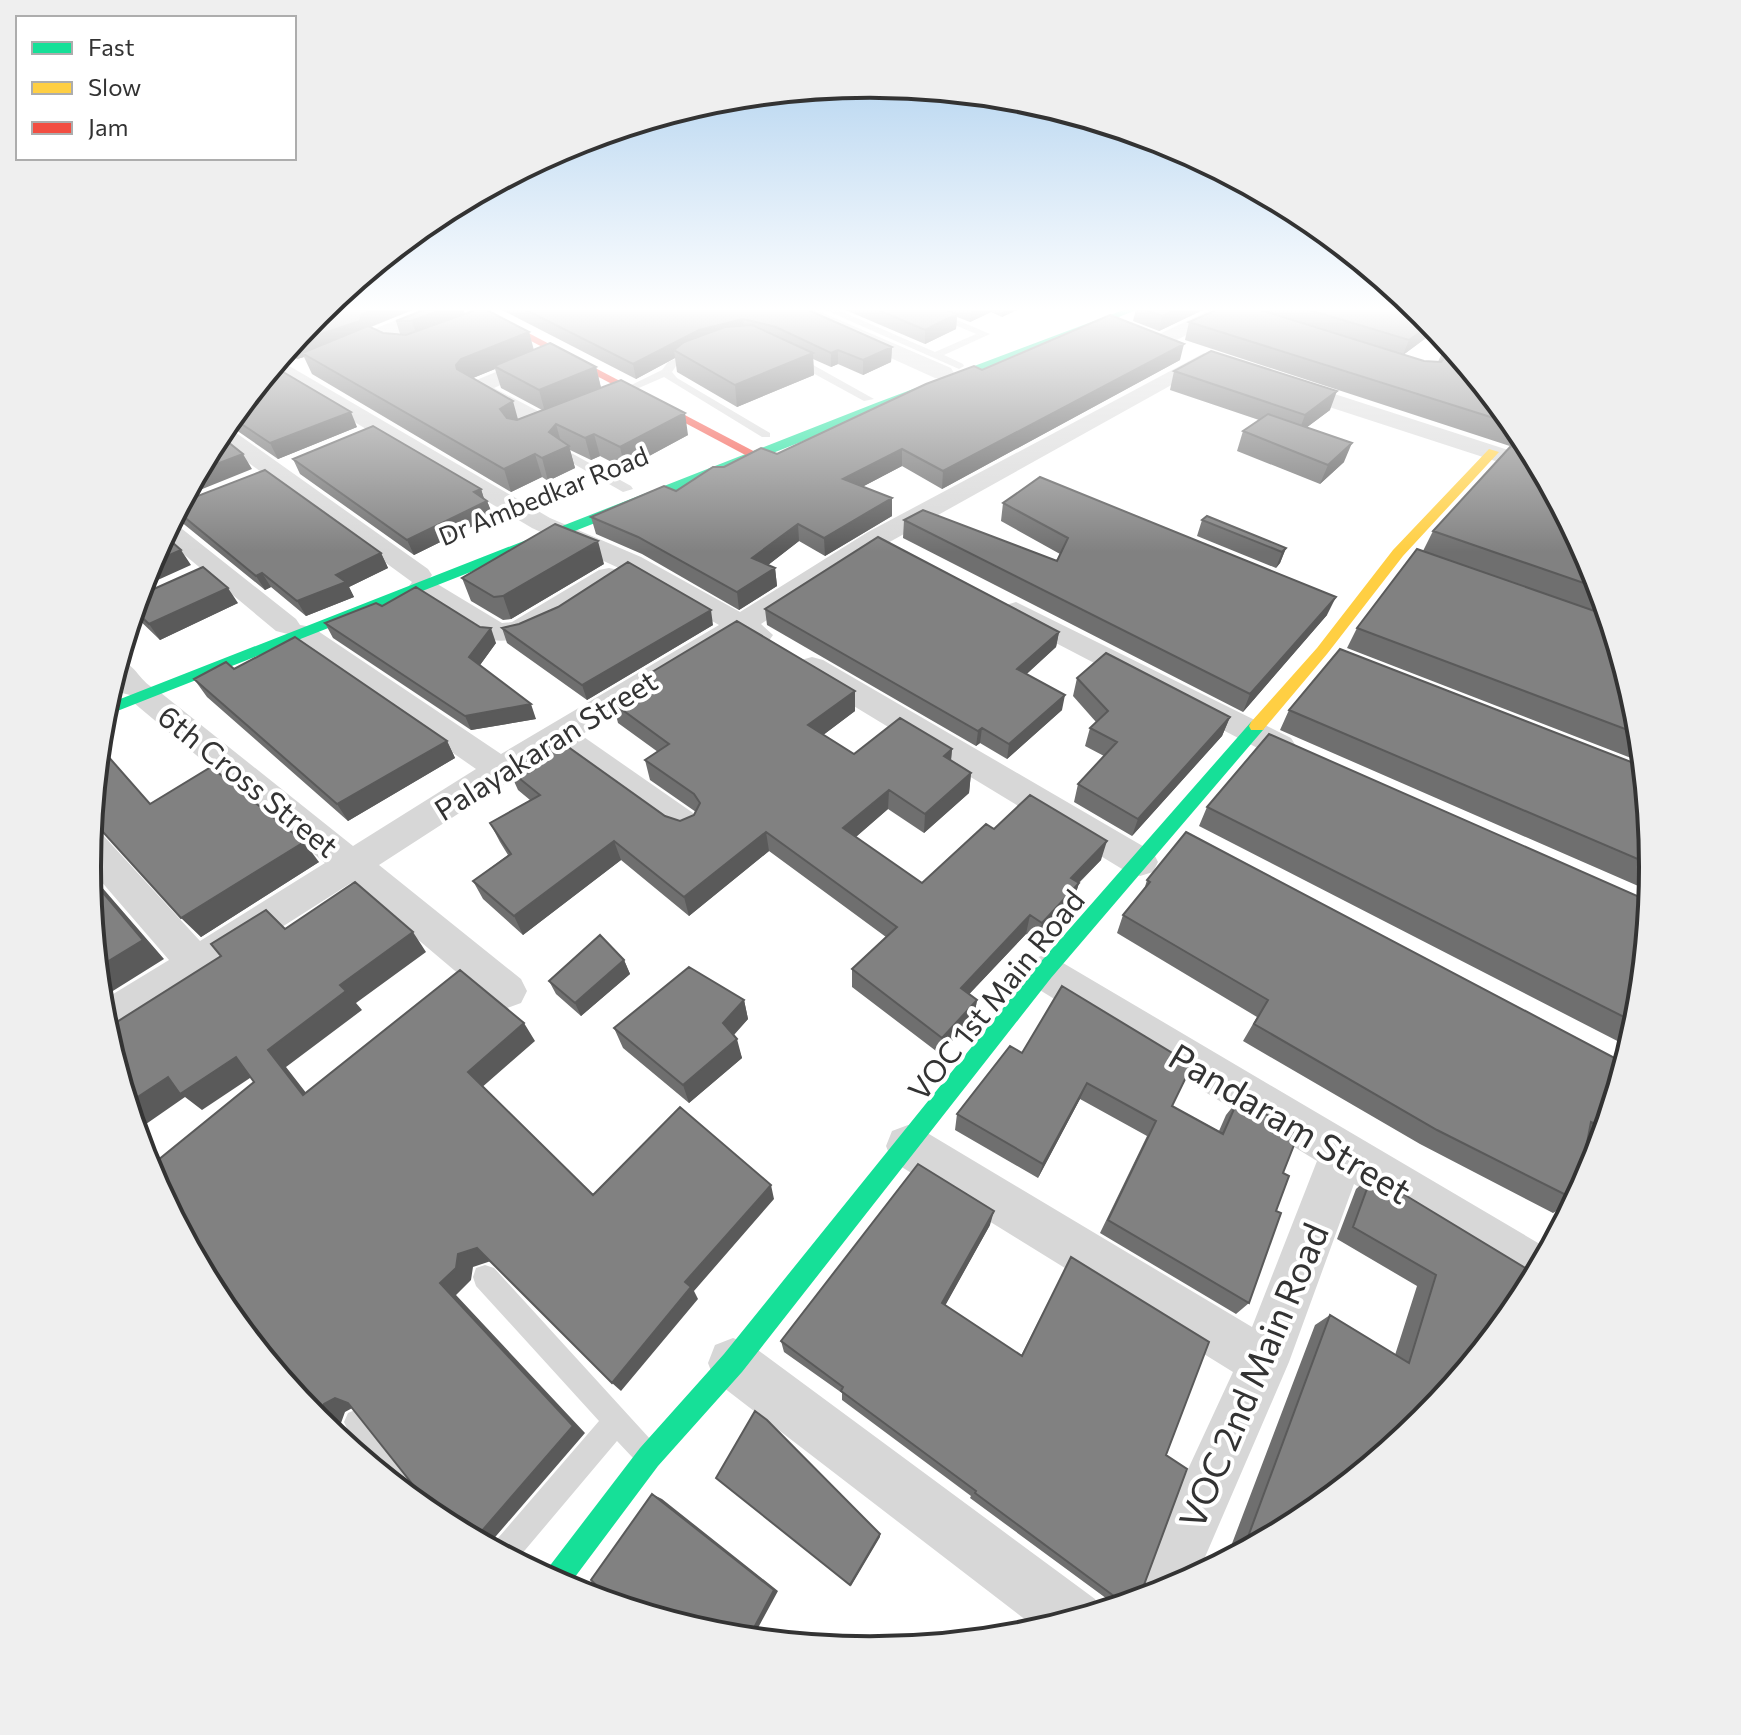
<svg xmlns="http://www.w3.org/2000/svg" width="1741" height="1735" viewBox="0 0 1741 1735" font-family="Commissioner,sans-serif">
  <rect width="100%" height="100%" fill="#fff"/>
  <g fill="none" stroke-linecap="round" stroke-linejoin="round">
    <path fill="#d7d7d7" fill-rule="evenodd" d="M823,309h13l99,43 41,-18 -58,-25h13l59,25 -46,21 19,9 1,2 -5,3z
      M694,351l9,2 -27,13 -4,6 5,6 93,55v4h-8l-98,-60 -32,14 -9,-2 39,-19 6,-8z
      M789,356h8l77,43 -10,2 -75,-41z
      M564,449l67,37 2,3 -10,3 -63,-36 -2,-3z
      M485,1265l9,3 157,172 4,9 -4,9 -9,4 -9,-4 -16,-17 -102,121 -24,-13 1,-4 107,-124 -123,-135 -3,-9 3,-9z
      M357,1409l9,4 75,93 4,10 -3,7c-34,-19 -83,-65 -98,-101l4,-9z"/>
    <path fill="#d7d7d7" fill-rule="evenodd" d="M423,309h27l-3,4 -55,23 10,5 20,1 3,4 -3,4 -31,1 -25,-16 3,-4z
      M788,309h26l137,59 3,5 -11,6 -8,-1 -144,-65z
      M1212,309h25l-72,37 -7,2 -10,-6 3,-4z
      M1357,309c30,-1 66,3 86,27l-83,-23z
      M542,353l10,6 -3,4 -55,25 57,30 3,5 -3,5h-16l-66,-35 -3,-5 3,-5z
      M1204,353l10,6 -3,4 -325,181 -125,80 12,11 -5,7 -10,2 -18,-7 -159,98 115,80 5,9 -5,9 -12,4 -12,-4 -115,-83 -178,115 142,114 6,12 -6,12 -14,5 -14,-5 -142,-120 -243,155 -8,-36 69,-42 -82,-95 4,-35 10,3 99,108 125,-78 -191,-160 -4,-8 -8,-2 -10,-10 7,-23c17,4 22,24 37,29l197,157 123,-77 -184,-128 -4,-7 -12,-3 -113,-94 9,-16 124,98 4,6 12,2 189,127 218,-129 -98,-56 -89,-41 -263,-157 10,-11 271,158 91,39 99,55 128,-80z
      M1288,379l248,80 9,15 -13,-1 -252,-82 -3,-5 3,-5z
      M225,425l203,144 4,6 -3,4 73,44 10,-1 87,-52 10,-2 10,2 4,6 -4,6c-37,22 -89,68 -132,57l-74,-47 -4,-6 3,-4 -196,-143z
      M1016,602l275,136 5,8 -5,8 -11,3 -11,-3 -263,-137 -4,-6 4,-6z
      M812,657l11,3 330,192 5,10 -5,10 -13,4 -13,-4 -326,-198 -4,-7 4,-7z
      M1044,955l14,5 492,290 -22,41 -174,-107 -65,178 -93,216 -26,14 -37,11 -3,-8 9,-20 94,-203 -341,-211 -6,-15 6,-15 16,-6 16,6 328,196 65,-166 -287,-177 -6,-12 6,-12z
      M733,1338l18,7 344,254 5,14 -60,18 -325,-250 -7,-18 7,-18z"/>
    <path fill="#16e098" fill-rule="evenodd" d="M1126,309h13l-1037,408 3,-12 771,-302z
      M1257,720l8,6 -2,4 -212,248 -309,394 -84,94 -92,123 -24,-13 98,-128 84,-94 313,-388 214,-244z"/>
    <path fill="#ffcf43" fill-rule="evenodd" d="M1489,449l10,3 -96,104 -76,98 -64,76h-12l-2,-4 2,-4 66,-74 76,-98z"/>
    <path fill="#f24e42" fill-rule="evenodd" d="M471,309h12l278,146 -10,3z"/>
  </g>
  <path fill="#6f6f6f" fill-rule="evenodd" d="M322,309h93l-44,18 12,6 17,1 -4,-13 67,-12 2,5 64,18 5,18 62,17 5,20 87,48 -63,34 -25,-13 -9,4 -21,-10 5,18 -27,13 -6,-4 -31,15 -199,-118 -8,-17 -7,2 -12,-7 32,-39zM495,369l6,19 41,22 -24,9 -45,-41z
    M500,309h306l86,38 -1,15 -28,13 -25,-11 -7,3 -18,-8 1,16 -77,32 -60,-35 -2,-14 -39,21z
    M843,309h176l-17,8 -11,-5 -21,10 -13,-5 -1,12 -31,15z
    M1136,309h69l-46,22 -26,-10z
    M1218,309h201l6,5 9,11 -4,10 -27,20 21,6 14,1 6,-14 11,3 67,82 73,135 44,147 5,48 -297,-115 10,-20 66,-77 10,-20 86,-82 -334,-109 4,-18zM1394,310h11l18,7z
    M1180,360l-238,129 -40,-23 -40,21 30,29 -67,40 -26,-15 -31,24 7,3 2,18 -38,24 -97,-56 -46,-20 -5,-17 85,-26 48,-24 53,-13 205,-84z
    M273,366l84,61 -79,32 -52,-36z
    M1174,371l156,39 -23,17 37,35 -24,22 -83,-33 6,-20 16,-11 -89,-30z
    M293,459l188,30 3,10 3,2 6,15 -79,39 -114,-81z
    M182,502l199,51 7,15 -39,19 5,10 -48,19 -35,-29 -6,3 -85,-69 -5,-7z
    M1003,503l324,112 -84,97 -340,-174 1,-18 153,41 3,-7 -59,-33z
    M1202,520l84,28 -6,15 -4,5 -79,-32z
    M604,564l-93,55 -8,1 -32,-19 -9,-23z
    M138,596l100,7 -78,37 -27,-26z
    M382,606l114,37 -16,22 56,54 -65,11 -138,-92 -8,-15z
    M765,609l294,23 -3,15 -30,27 36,36 -55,49 -27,-16 -4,3 -209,-121z
    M713,625l-126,75 -80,-57 -5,-15z
    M234,669l213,72 8,17 -107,63 -141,-124 -13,-18z
    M1077,678l153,39 -8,19 -90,100 -58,-34 4,-18 26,-28 -19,-10 5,-18 6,-6 -23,-26z
    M637,681l218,30 -32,24 31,19 98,-5 -1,12 20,12 -2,20 -45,40 -36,-24 -32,28 66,46 72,-54 107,31 -22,23 -6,19 -35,40 -12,-8 -57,60 8,6 -3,17 -34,37 -88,-67v-18l34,-32 -117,-86 -80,65 -68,-56 -98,75 -40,-36 -10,-18 35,-26 -8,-13 -10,-19 40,-23 -12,-10 -9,-20 171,51 14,-6 2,-3 -46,-32 -5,-20 13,-8 -40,-29 -5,-20 25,-17z
    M1289,710l355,58 10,100 -2,24 -372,-162z
    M99,746l51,58 169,58 -118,75 -100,-107 -10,-2z
    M1207,807l432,214 -8,27 -432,-222z
    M1147,880l479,184 -27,88 -13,-6 -10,54 -23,13 -133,-69 -177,-103 14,-24 -140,-84 6,-18 21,-25z
    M624,960l6,14 -49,42 -25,-22 -7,-13z
    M744,1000l4,19 -14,16 8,23 -53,45 -66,-55 -9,-20z
    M1022,1053l150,53 47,25 7,-16 12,-15 46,27 -1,46 -34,130 -13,11 -136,-81 47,-97 -67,-37 -42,79 -83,-48 2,-16z
    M1372,1175l165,100 -232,244 -80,43 90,-237 15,-10 65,40 22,-69 -80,-47 19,-50z
    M990,1225l-45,80 76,51 50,-99 95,198 -28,146 -20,6 -148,-109 1,-2 -129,-96v-7l-58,-41 -3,-11z"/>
  <path fill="#5a5a5a" d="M375,309h40l-113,44 2,4 -7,2 -6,-14z
    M443,309h20l2,7 -48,20 -5,-15z
    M971,309h20v3l-21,10z
    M1003,309h16l-17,8z
    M1178,309h27l-46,22 3,-15z
    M957,314l-1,15 -31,15v-14z
    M743,319l2,14 -71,17 1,8 -39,21 -3,-15 66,-34z
    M1433,323l1,2 -4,10 -27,20 6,-15z
    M529,332l5,21 -40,13 1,3 -27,11 -5,6 -7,-21 5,-6z
    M1184,344l-4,16 -238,129 1,-18z
    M892,347l-1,15 -28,13v-15z
    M838,350v14l-7,3v-14z
    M813,353l1,22 -77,32 -2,-22z
    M596,367l5,22 -56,23 -6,-22z
    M1337,391l-7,19 -32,24 7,-19z
    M513,401l6,22 -12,8 -7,-22z
    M351,412l6,15 -79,32 -8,-16z
    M685,413l3,22 -63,34 -5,-22z
    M556,424l6,22h7l6,22 -27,13 -6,-23 7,-26z
    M594,434l6,22 -9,4 -6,-22z
    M1352,443l-8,19 -24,22 8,-19z
    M902,449v17l-59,31v-18z
    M243,454l9,15 -67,27 13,-25z
    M535,454l7,23 -31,15 -7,-23z
    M481,489l4,13 2,-1 6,15 -79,39 -7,-15 67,-48z
    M892,498v18l-67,40 -1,-18z
    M798,524l1,17 -45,35 -2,-18z
    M598,541l6,23 -93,55 -8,-23z
    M1286,548l-6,15 -4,5 6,-16z
    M181,550l10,15 -51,23 9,-24z
    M381,553l7,15 -39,19 5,10 -48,19 -9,-15 39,-26z
    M775,568l2,18 -38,24 -2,-18z
    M262,573l9,14 -6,3 -9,-14z
    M228,588l10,15 -78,37 -11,-16z
    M1336,597l-9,18 -84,97 7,-18z
    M711,610l2,15 -126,75 -5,-15z
    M491,628l5,15 -21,29 -6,-15z
    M1059,632l-3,15 -41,38 2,-16z
    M650,679l-8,22 -5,-20z
    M855,691v20l-45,34 -2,-20z
    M1065,695l-3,15 -55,49 2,-15z
    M531,704l5,15 -65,11 -6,-14z
    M1230,717l-8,19 -90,100 6,-17z
    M982,728l-2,15 -4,3 2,-15z
    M447,741l8,17 -107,63 -11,-17z
    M952,749l-2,20 -6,-13z
    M971,773l-2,20 -45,40 1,-19z
    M889,790l-1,19 -44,38 -1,-19z
    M766,832l3,19 -80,65 -5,-19z
    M614,841l7,19 -98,75 -9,-19z
    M1107,841l-6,19 -36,36 6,-18z
    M304,842l15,20 -118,75 -20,-19z
    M87,870l77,89 -64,40 -3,-31z
    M1079,883l-6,19 -35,40 4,-19z
    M1030,915l-4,19 -67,71 2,-17z
    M413,932l13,20 -70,51 6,7 -76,57 35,45 -18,-17 -35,-45 72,-65z
    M624,960l6,14 -49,42 -6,-13z
    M744,1000l4,19 -21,23 -4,-19z
    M977,1000l-3,17 -34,37 2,-16z
    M104,1011l23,18 -15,-4z
    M524,1023l11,18 -55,48 -12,-17z
    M737,1039l5,19 -53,45 -6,-18z
    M236,1057l20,17 -54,36 -17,-13 -49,34 -9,-27 41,-27z
    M1087,1083l-7,16 -42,79 5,-14z
    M771,1185l3,14 -80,92 4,8 -77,92 -9,-8 73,-101z
    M994,1211l-4,14 -50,90 2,-12z
    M477,1248l14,13 -18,6 -2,13 -15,15 129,138 -95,110 -1,5 -15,-8 -34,-257 18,-29z
    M335,1398l21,8 -11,6 -4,11 17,29 12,14 -41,-34 -9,-16 4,-12z
    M652,1494l10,5 116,92 -26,48h-4z
    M880,1534v3l-29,49 -1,-1z"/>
  <path fill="#818181" stroke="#5a5a5a" stroke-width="2" d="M322,309h53l-13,5 -2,7 -69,23 26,-31z
    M426,309h17l-31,12h-16z
    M478,309h7l44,23 -68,27 -5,6 1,4 56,32 -13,8 7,9 10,2 104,-40 64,33 -65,34 -26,-13 -9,4 -29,-14 -7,8 20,14 -27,12 -7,-4 -31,15 -202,-116 66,-27 15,7 23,2z
    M524,309h282l86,38 -29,13 -25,-10 -7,3 -55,-26 -33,-8 -44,11 -66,34z
    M876,309h68l13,5 -32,16z
    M1143,309h35l-16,7z
    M1218,309h39l167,52 17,1 6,-7 -3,-7 11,3 61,74 -327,-103z
    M1306,309h85l38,10 4,4 -24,17z
    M1110,315l74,29 -241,127 -41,-22 -59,30 49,19 -68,40 -26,-14 -46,34 23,10 -38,24 -99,-55 -47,-20 73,-31 12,5 37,-24h11l37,-19 16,6 149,-70 48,-18 8,4z
    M752,325l61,28 -78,32 -61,-35 10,-8 41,-15z
    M550,343l46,24 -57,23 -45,-24z
    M1211,351l126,40 -32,24 -131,-44z
    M273,366l78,46 -81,31 -39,-26z
    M1268,414l84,29 -24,22 -85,-34z
    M373,426l108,63 -7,3 13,9 -80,39 -114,-81z
    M218,434l25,20 -45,17z
    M1511,446l22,8 62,114 6,21 -168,-58z
    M265,470l116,83 -45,22 10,7 -49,19 -35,-28 -6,3 -79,-65 5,-9z
    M1040,477l296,120 -86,97 -346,-174 19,-10 134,51 11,-23 -65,-35z
    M1207,516l79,32 -4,4 -80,-32z
    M555,524l43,17 -95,55 -9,1 -32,-19z
    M164,535l17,15 -32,14z
    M878,537l181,95 -42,37 48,26 -56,49 -27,-16 -4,3 -213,-122z
    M1417,549l192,67 30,99 2,20 -284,-107z
    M628,562l83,48 -129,75 -80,-57 17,-4 39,-17z
    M203,567l25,21 -79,36 -15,-14 4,-14z
    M416,587l64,40 11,1 -22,29 62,47 -66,12 -140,-93 51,-20 6,3z
    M737,621l118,70 -47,34 46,29 46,-36 52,31 -8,7 27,17 -46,41 -36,-24 -46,38 79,55 64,-59 8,5 36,-34 77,46 -36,37 8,5 -37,40 -12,-8 -69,73 16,12 -35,38 -90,-69 45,-42 -131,-95 -82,65 -70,-56 -100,75 -41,-35 38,-27 -21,-31 50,-28 -31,-25 48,-31 108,77 15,5 14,-6 6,-12 -6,-9 -49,-34 24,-16 -56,-41 37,-24 -13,2z
    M295,637l152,104 -110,63 -143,-125 32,-17 8,7z
    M1340,649l304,118 10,99 -365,-156z
    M1106,653l124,64 -92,102 -60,-35 39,-42 -27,-14 18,-17 -31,-33z
    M1269,734l382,168 -13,122 -431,-217z
    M99,746l51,58 61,-37 93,75 -123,76 -89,-98z
    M1186,832l440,232 -20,65 -15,-7 -15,78 -139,-70 -183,-106 14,-24 -145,-85 27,-33 -3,-2z
    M88,875l55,65 -46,28z
    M355,882l58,50 -73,53 6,6 -78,59 35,45 157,-125 64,53 -56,49 125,123 87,-88 91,78 -86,97 6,5 -79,96 -135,-135 -19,6 -2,14 -16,15 133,143 -99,114 -39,-21 -6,-5 1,-3 -5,-11 -77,-97 -13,-5 -11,6 -4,12 9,16 -13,-11 -97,-119 -72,-133 107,-87 -18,-25 -56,37 -12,-17 -41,27 -25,-84 -1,-7 3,-2 8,14 109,-69 -10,-12 55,-34 19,19z
    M600,935l24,25 -49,43 -26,-22z
    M689,967l55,33 -21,23 14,16 -54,46 -69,-57z
    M1062,986l130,79 -20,41 51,28 15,-34 47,24 -1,3 14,8 -15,38 6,3 -13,35 5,2 -32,90 -141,-83 48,-99 -69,-38 -44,81 -86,-50 53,-68 12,7z
    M918,1164l76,47 -52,92 80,53 49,-99 138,85 -43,113 21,14 -49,132 -12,4 -151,-112 1,-2 -135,-100 2,-4 -62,-46z
    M1372,1175l165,100 -15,28 -98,119 -119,97 -63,34 88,-238 79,48 27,-88 -83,-48z
    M755,1411l12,9 113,114 -30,51 -134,-107z
    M652,1494l122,96 -26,49 -31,-3 -129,-39 8,-12 -5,-5z"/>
  <linearGradient id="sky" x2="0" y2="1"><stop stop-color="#a3caec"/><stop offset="0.56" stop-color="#fff"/><stop offset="1" stop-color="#fff" stop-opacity="0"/></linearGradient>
  <rect width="1741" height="552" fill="url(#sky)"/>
  <g text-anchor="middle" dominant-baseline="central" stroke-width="8" stroke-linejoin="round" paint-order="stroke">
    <g font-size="26" fill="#333" stroke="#fff">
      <text transform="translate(543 495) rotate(-22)">Dr Ambedkar Road</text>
    </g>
    <g font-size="30" fill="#333" stroke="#fff">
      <text transform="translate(545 744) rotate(-32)">Palayakaran Street</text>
      <text transform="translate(249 780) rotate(39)">6th Cross Street</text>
      <text transform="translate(995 994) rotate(-51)">VOC 1st Main Road</text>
    </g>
    <g font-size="36" fill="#333" stroke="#fff">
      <text transform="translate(1291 1122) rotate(31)">Pandaram Street</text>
      <text transform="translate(1252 1375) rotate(-67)">VOC 2nd Main Road</text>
    </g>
  </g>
  <path d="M0 0H1741V1735H0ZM101 867a769 769 0 1 1 1538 0a769 769 0 1 1-1538 0Z" fill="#efefef" fill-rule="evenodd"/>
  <path fill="none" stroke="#333" stroke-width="4" d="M101 867a769 769 0 1 1 1538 0a769 769 0 1 1-1538 0Z"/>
  <rect x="16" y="16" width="280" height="144" fill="#ffffff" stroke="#adadad" stroke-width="2"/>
  <rect x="32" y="42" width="40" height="12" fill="#16e098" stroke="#adadad" stroke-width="2"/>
  <text x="88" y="56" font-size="24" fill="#333333">Fast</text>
  <rect x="32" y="82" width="40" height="12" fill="#ffcf43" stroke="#adadad" stroke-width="2"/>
  <text x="88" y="96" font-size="24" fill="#333333">Slow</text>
  <rect x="32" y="122" width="40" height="12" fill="#f24e42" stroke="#adadad" stroke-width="2"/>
  <text x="88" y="136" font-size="24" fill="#333333">Jam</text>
</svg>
